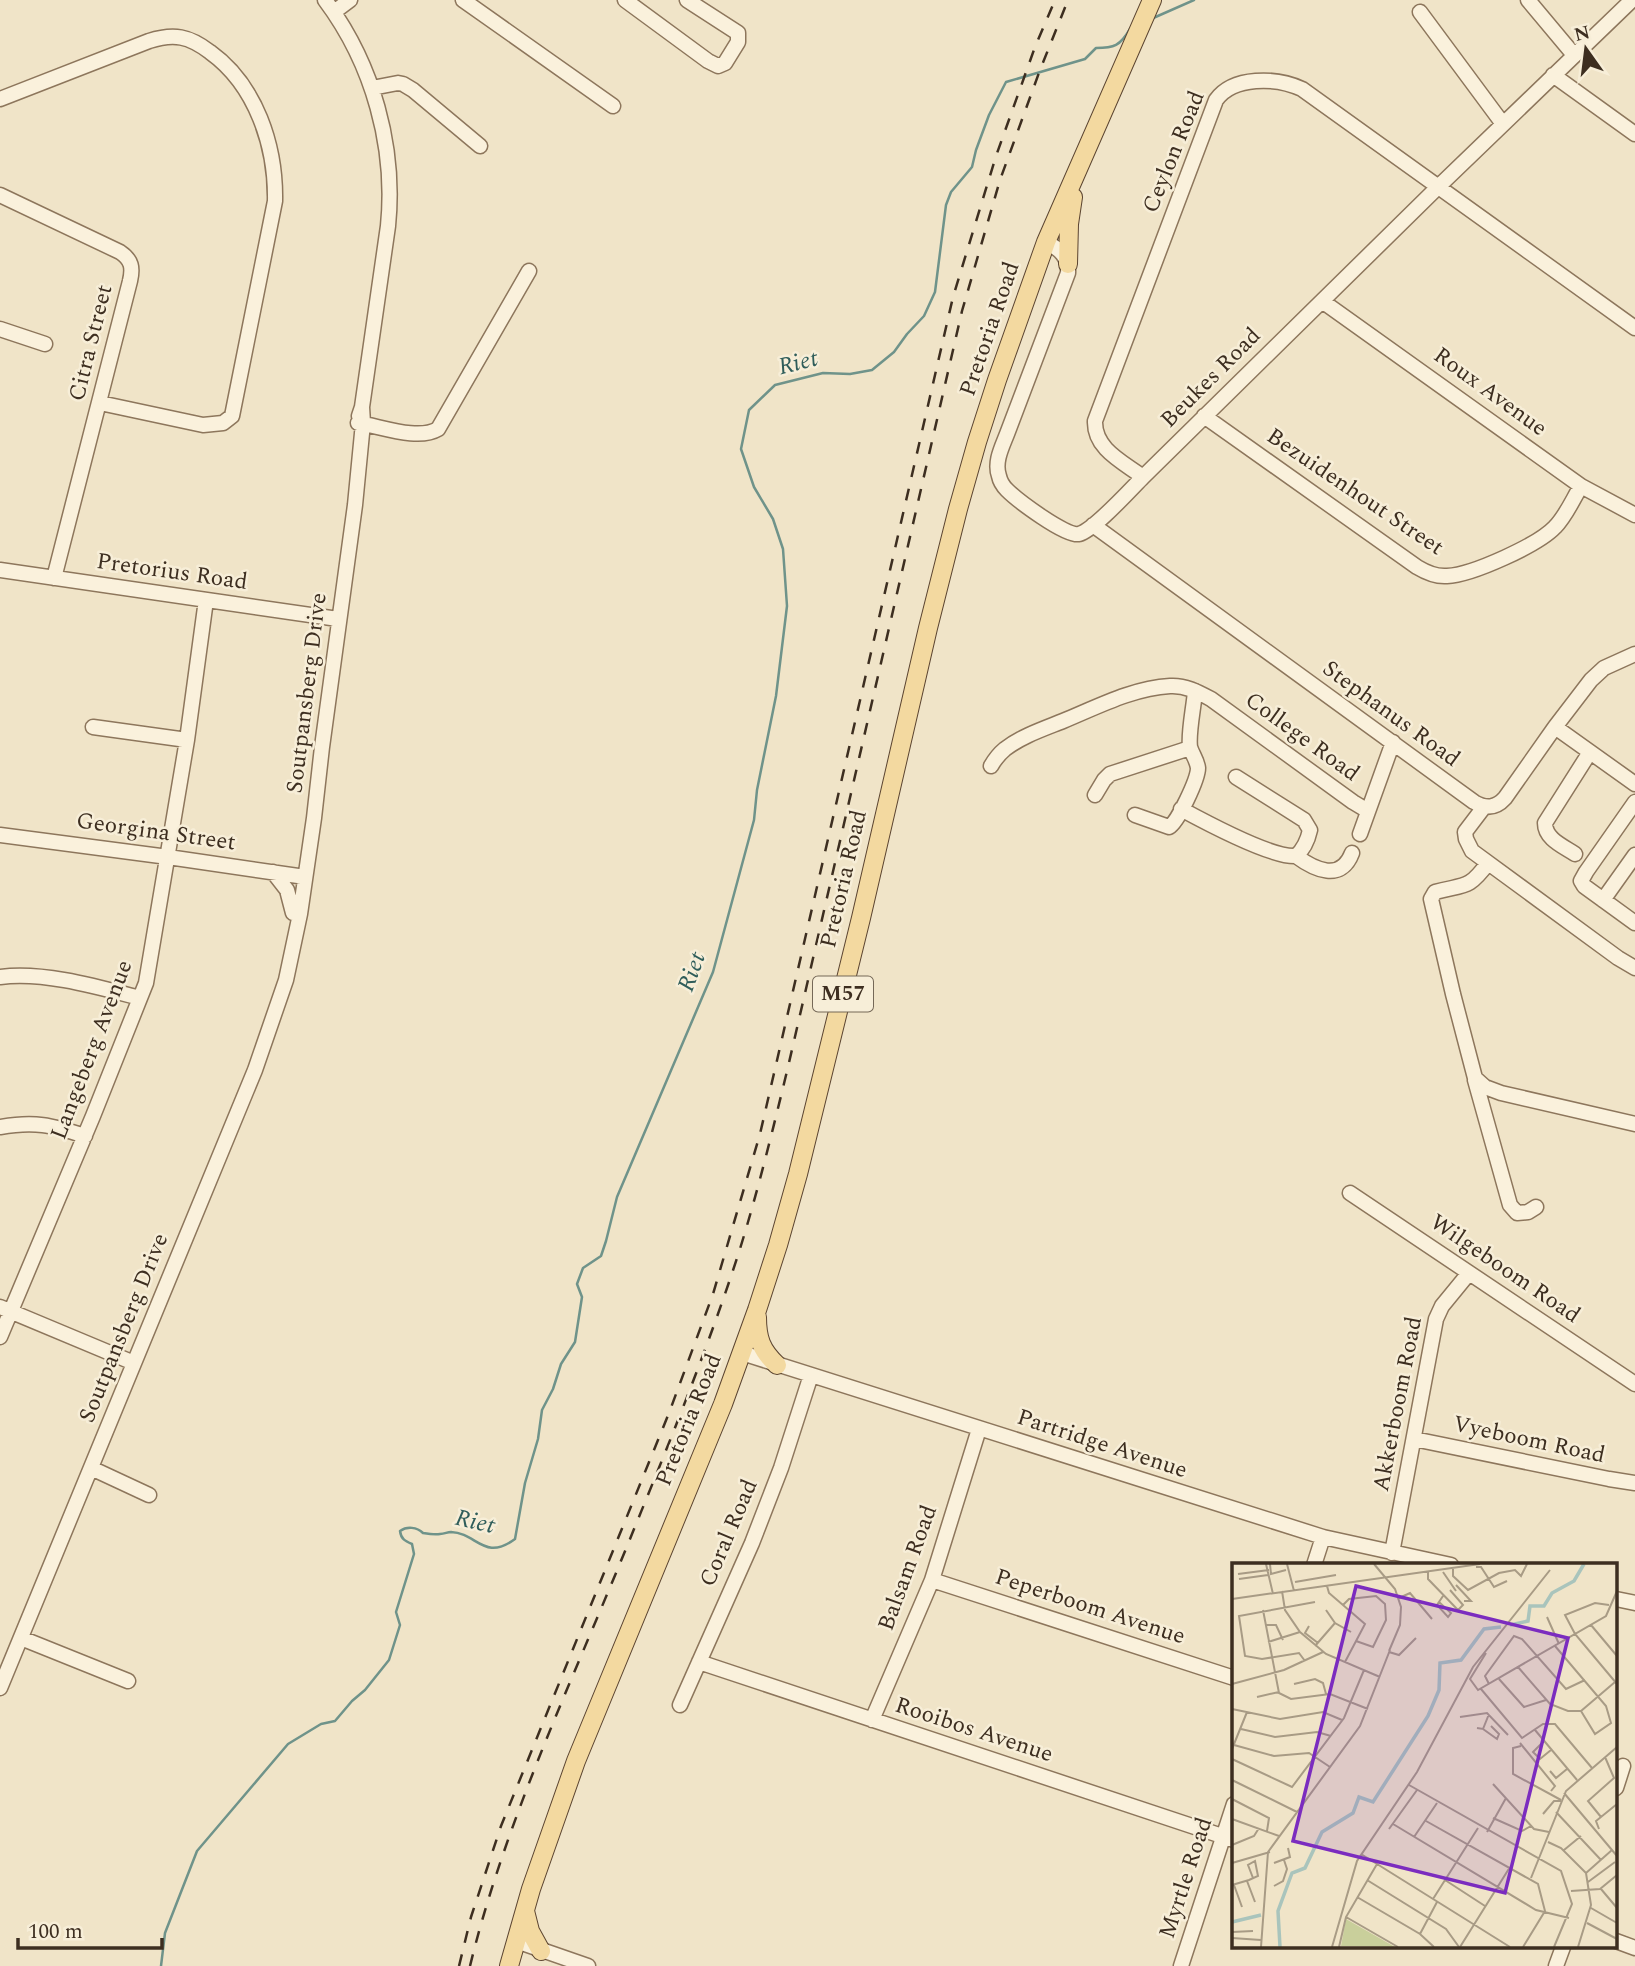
<svg xmlns="http://www.w3.org/2000/svg" width="1635" height="1966" viewBox="0 0 1635 1966" font-family="Spectral,serif">
  <rect width="100%" height="100%" fill="#f0e4c8"/>
  <g fill="none" stroke-linecap="round" stroke-linejoin="round">
    <path stroke="#6f938a" stroke-width="2.5" d="M1151,19l43,-19
      M161,1966l4,-33 32,-82 91,-107 33,-20 14,-3 17,-20 13,-11 24,-30 11,-35 -4,-13 18,-58 -2,-10c-7,-3 -11,-5 -12,-13 7,-5 17,-4 23,2 6,1 12,2 17,1 5,0 7,-2 11,-2 26,1 33,30 64,7l10,-56 13,-44 4,-29 11,-21 8,-25 14,-22 7,-45 -5,-13 6,-16 18,-12 5,-15 11,-44 96,-225 41,-152 3,-30 19,-94 11,-90 -4,-57 -10,-30 -19,-32 -13,-38 8,-39 26,-25 48,-12 27,1 22,-4 22,-18 13,-18 17,-18 11,-24 11,-87 5,-13 21,-25 4,-17 13,-35 17,-33 79,-23 11,-11c18,0 24,-2 34,-19"/>
    <g stroke="#8d765c" stroke-width="17">
      <path id="minor" d="M325,0c48,64 71,147 63,226l-26,181 -3,9
        M463,0l150,106
        M625,0l83,61 10,5 7,-3 13,-21v-9l-51,-33
        M1528,0l46,55
        M334,12l16,-12
        M1420,12l83,112
        M1553,75l82,59
        M372,88l26,-5 5,1 10,6 67,56
        M0,99l149,-58c25,-8 40,-5 61,11 46,33 66,94 65,149l-43,215 -9,7 -20,2 -103,-22
        M0,195l120,57c12,8 13,16 10,29l-76,297
        M1046,242c14,7 23,15 22,31l-61,161c-5,13 -13,28 -8,42 1,5 4,10 8,14 10,10 59,47 72,44 15,-4 51,-44 64,-57l295,-290 194,-187
        M1322,301l259,185 54,29
        M0,329l45,15
        M1204,416l213,151c10,6 19,10 30,9 25,-1 91,-31 108,-49 11,-11 18,-28 26,-41
        M358,423c22,3 60,18 80,6l91,-158
        M1143,477c-20,-15 -49,-28 -48,-56l121,-321c17,-24 60,-23 86,-11l333,239
        M1093,525l381,277c12,7 22,6 31,-4l50,-71 36,-47 13,-12 31,-14
        M0,570l338,49
        M93,727l94,13
        M1555,727l80,57
        M991,766c4,-7 8,-12 14,-17 17,-13 38,-20 58,-28 34,-14 70,-33 107,-35 15,-1 28,6 41,13l142,103 15,9
        M1095,795l9,-15 6,-6 80,-26
        M1635,802l-49,70 -5,9 3,5 51,37
        M1484,807l-19,25 1,7 6,12 146,107 17,10
        M1181,809c24,13 91,49 115,47 8,-7 12,-17 14,-26l-6,-10 -68,-43
        M1135,815l34,12c9,-5 29,-48 29,-59 -1,-8 -6,-14 -8,-21 -2,-14 4,-41 5,-56
        M1360,834l33,-92
        M0,835l168,22 137,20
        M1575,854c-12,-8 -30,-15 -30,-31l45,-71
        M1296,856c19,14 45,26 56,-3
        M1488,863c-20,27 -23,21 -53,29l-4,7 22,95 22,84 10,9 16,6 134,31
        M273,872l14,18 6,23
        M1603,900l32,-45
        M0,977c43,-6 98,10 140,21
        M1475,1080l35,125 7,8 11,-1 8,-5
        M0,1127c35,-6 51,-2 85,9
        M1350,1193l285,191
        M0,1307l134,56
        M0,1337l93,-221 53,-133 41,-243 19,-140
        M742,1353l581,184 128,28
        M1414,1439l195,40 26,4
        M91,1468l58,27
        M1392,1553l44,-234 6,-13 27,-33
        M1314,1565l9,-28
        M932,1580l302,98
        M1616,1599l19,4
        M21,1638l107,43
        M699,1662l535,178
        M0,1688l255,-618 31,-90 14,-66 14,-96 8,-71 33,-242 8,-82 -1,-16
        M680,1705l72,-162 29,-75 30,-93
        M872,1720l60,-140 47,-151
        M1616,1788l7,-22
        M516,1941l72,25
        M1616,1941l19,7
        M1181,1966l53,-162
        M1556,1966l7,-19"/>
    </g>
    <g stroke="#5b4430" stroke-width="20">
      <path id="major" d="M1068,264l1,-40 4,-27
        M757,1317c0,21 4,33 20,48
        M525,1911l5,20 11,20
        M509,1966l22,-77 45,-128 147,-357 34,-94 21,-65 20,-71 63,-256 67,-290 30,-119 19,-67 20,-62 49,-138 106,-242"/>
    </g>
    <use href="#minor" stroke="#faf1dc" stroke-width="14"/>
    <use href="#major" stroke="#f3d9a0" stroke-width="18"/>
    <path stroke="#3d2e20" stroke-width="2.5" stroke-dasharray="12 12" stroke-linecap="butt" d="M459,1966l12,-49 30,-91 168,-413 44,-119 47,-160 193,-837 43,-141 39,-109 20,-47
      M470,1966c36,-148 105,-291 162,-432 38,-93 76,-186 107,-282 19,-61 34,-123 49,-185l174,-756 38,-131 40,-110 28,-70"/>
  </g>
  <g text-anchor="middle" dominant-baseline="central" stroke-width="5" stroke-linejoin="round" paint-order="stroke">
    <rect fill="#f7eed8" stroke="#756857" stroke-width="2" x="813" y="976.5" width="60" height="35" rx="5"/>
    <g font-size="21" font-weight="bold" fill="#3d2e20">
      <text x="843" y="994">M57</text>
    </g>
    <g font-size="23" fill="#3d2e20" stroke="#f7eed8">
      <text transform="translate(1174 152) rotate(-68)">Ceylon Road</text>
      <text transform="translate(990 329) rotate(-71)">Pretoria Road</text>
      <text transform="translate(91 343) rotate(-76)">Citra Street</text>
      <text transform="translate(1211 378) rotate(-45)">Beukes Road</text>
      <text transform="translate(1490 392) rotate(36)">Roux Avenue</text>
      <text transform="translate(1355 492) rotate(34)">Bezuidenhout Street</text>
      <text transform="translate(172 572) rotate(8)">Pretorius Road</text>
      <text transform="translate(307 693) rotate(-83)">Soutpansberg Drive</text>
      <text transform="translate(1391 714) rotate(36)">Stephanus Road</text>
      <text transform="translate(1302 737) rotate(36)">College Road</text>
      <text transform="translate(156 832) rotate(8)">Georgina Street</text>
      <text transform="translate(844 879) rotate(-77)">Pretoria Road</text>
      <text transform="translate(92 1050) rotate(-69)">Langeberg Avenue</text>
      <text transform="translate(1505 1269) rotate(34)">Wilgeboom Road</text>
      <text transform="translate(124 1328) rotate(-68)">Soutpansberg Drive</text>
      <text transform="translate(1398 1404) rotate(-79)">Akkerboom Road</text>
      <text transform="translate(689 1420) rotate(-68)">Pretoria Road</text>
      <text transform="translate(1529 1440) rotate(12)">Vyeboom Road</text>
      <text transform="translate(1102 1444) rotate(18)">Partridge Avenue</text>
      <text transform="translate(729 1533) rotate(-67)">Coral Road</text>
      <text transform="translate(908 1568) rotate(-70)">Balsam Road</text>
      <text transform="translate(1090 1607) rotate(18)">Peperboom Avenue</text>
      <text transform="translate(974 1730) rotate(18)">Rooibos Avenue</text>
      <text transform="translate(1186 1878) rotate(-72)">Myrtle Road</text>
    </g>
    <g font-size="24" font-style="italic" fill="#2f5d5a" stroke="#f7eed8">
      <text transform="translate(798 363) rotate(-14)">Riet</text>
      <text transform="translate(692 972) rotate(-70)">Riet</text>
      <text transform="translate(475 1522) rotate(13)">Riet</text>
    </g>
  </g>
  <g transform="translate(1232 1563)">
    <rect width="385" height="385" fill="#f0e4c8"/>
    <path d="M114,356l49,28 -54,-1z" fill="#c9cf9b"/>
    <path fill="none" stroke="#a9c4bc" stroke-width="3.5" d="M278,62l18,-4 2,-15h14l8,-13 22,-12 10,-17M0,359l29,-7M48,384l-2,-36 14,-38 13,-5 17,-36 31,-19 6,-16 14,5 55,-86 11,-26 1,-27 21,-3 23,-31 17,-2"/>
    <path fill="none" stroke="#a89b85" stroke-width="2" d="M34,1l7,30M38,1l1,10 15,-4M55,1l7,27M142,1l21,25 6,18 -1,18 -11,26M221,4v9l15,14 31,-17 16,-3 6,6 6,-12M244,4h5l13,20 13,-6M196,9v7l30,31 5,-5 -13,-15M211,9l13,19M6,11l31,-4M7,16l29,-4M63,19l41,-7M224,22l15,16h-7M95,23l2,7 36,31 -20,38M50,28l3,19 15,22 26,22 54,23M167,35l11,-5 22,26M0,36l248,-35M207,39l12,11 -3,4 -11,-12 6,-9M111,42l6,-6 27,-3 9,8 1,16 -13,27 -17,-6M377,42l-14,-2 -30,12 10,19 42,50M31,47l16,83 12,6 39,-5 38,15M94,47l9,13 16,9M315,54l12,27M34,62h10l7,15M359,62l26,31M77,63l-4,7 13,10M36,79l32,-10M83,83l20,-23M323,83l51,60 5,17 -16,11 -14,-23M157,89l10,3 17,-17M254,90l-16,26 8,11 128,-74 11,-25M73,98l-6,-8 -37,6 -17,-3 -6,-40 76,-14M286,104l32,37 18,7h13l34,-29M267,116l25,28 22,-7M0,121l52,-14 39,-18M62,121l21,-5 8,4 3,11M257,121l-4,-8 29,-40 8,3 44,50 19,-9M249,126l41,49 21,-14h12l37,44M25,134l22,-5M0,146l48,10 43,-7 19,8M228,154l27,-4 21,22M245,165l6,1 6,-15M9,166l34,8 42,-5 14,4M251,166l14,10 2,-5 -8,-8M303,167l42,50M312,178l-11,11 7,7 11,-9M288,180l35,43 -4,5M2,182l40,11 35,-3 21,14M289,183l-8,2v26l48,26M0,186l15,-37M0,196l60,28 52,-69 20,-48M318,208l6,7 11,-9M0,217l65,32M261,221l41,45 15,3M177,222l152,86 11,33 -18,43M332,230l53,63M0,236l37,19 -2,13M324,249l45,48M311,251l11,-13h7M369,254l-13,-16 26,-23 -9,-21M261,255l29,13 9,-5M0,256l47,17M194,258l112,63 7,27 -22,36M161,261l143,86 33,8M157,266l28,-39M367,266l-3,-8 21,-17M255,269l19,-34M182,274l23,-34M316,279l13,6 25,25 5,32 -13,42M0,282l22,-9 5,-8M332,287l17,-14M129,291l149,93M0,300l38,-11M42,300l16,-6 -2,-9M354,310l26,-23M299,315l35,-87 51,-44M135,317l79,49 13,18M213,317l40,26M15,318l8,21M356,319l27,-20M0,322l17,-5 9,-4 -3,-15 -7,4 5,13M2,322l8,22M42,323l9,-5 4,-12 -3,-9M369,326l16,19M339,328l29,-2 17,-14M125,334l63,37 14,13M201,336l45,-71M359,345l26,15M114,354l52,30M355,360l30,16M0,369l21,-1M188,371l17,-32M0,375l29,2M29,384l7,-95 92,-126 30,-76M100,384l25,-86 60,-89 56,-105 77,-97M107,384l7,-30 31,-53M228,384l50,-80"/>
    <path fill="#7b2cbf" fill-opacity="0.15" stroke="#7b2cbf" stroke-width="3.5" d="M124,23l212,52 -63,255 -212,-52z"/>
    <rect width="385" height="385" fill="none" stroke="#3d2e20" stroke-width="3.5"/>
  </g>
  <g transform="translate(1586 49) rotate(346)" stroke="#f7eed8" stroke-width="5" paint-order="stroke">
  <path d="M0-5L12 26L0 18L-12 26Z" fill="#3d2e20"/>
  <text y="-10" font-size="19" font-weight="bold" text-anchor="middle" fill="#3d2e20">N</text>
  </g>
  <path d="M18 1938v10h144v-10" fill="none" stroke="#3d2e20" stroke-width="3.5"/>
  <text x="28" y="1938" font-size="21" fill="#3d2e20" stroke="#f7eed8" stroke-width="5" paint-order="stroke">100 m</text>
</svg>
